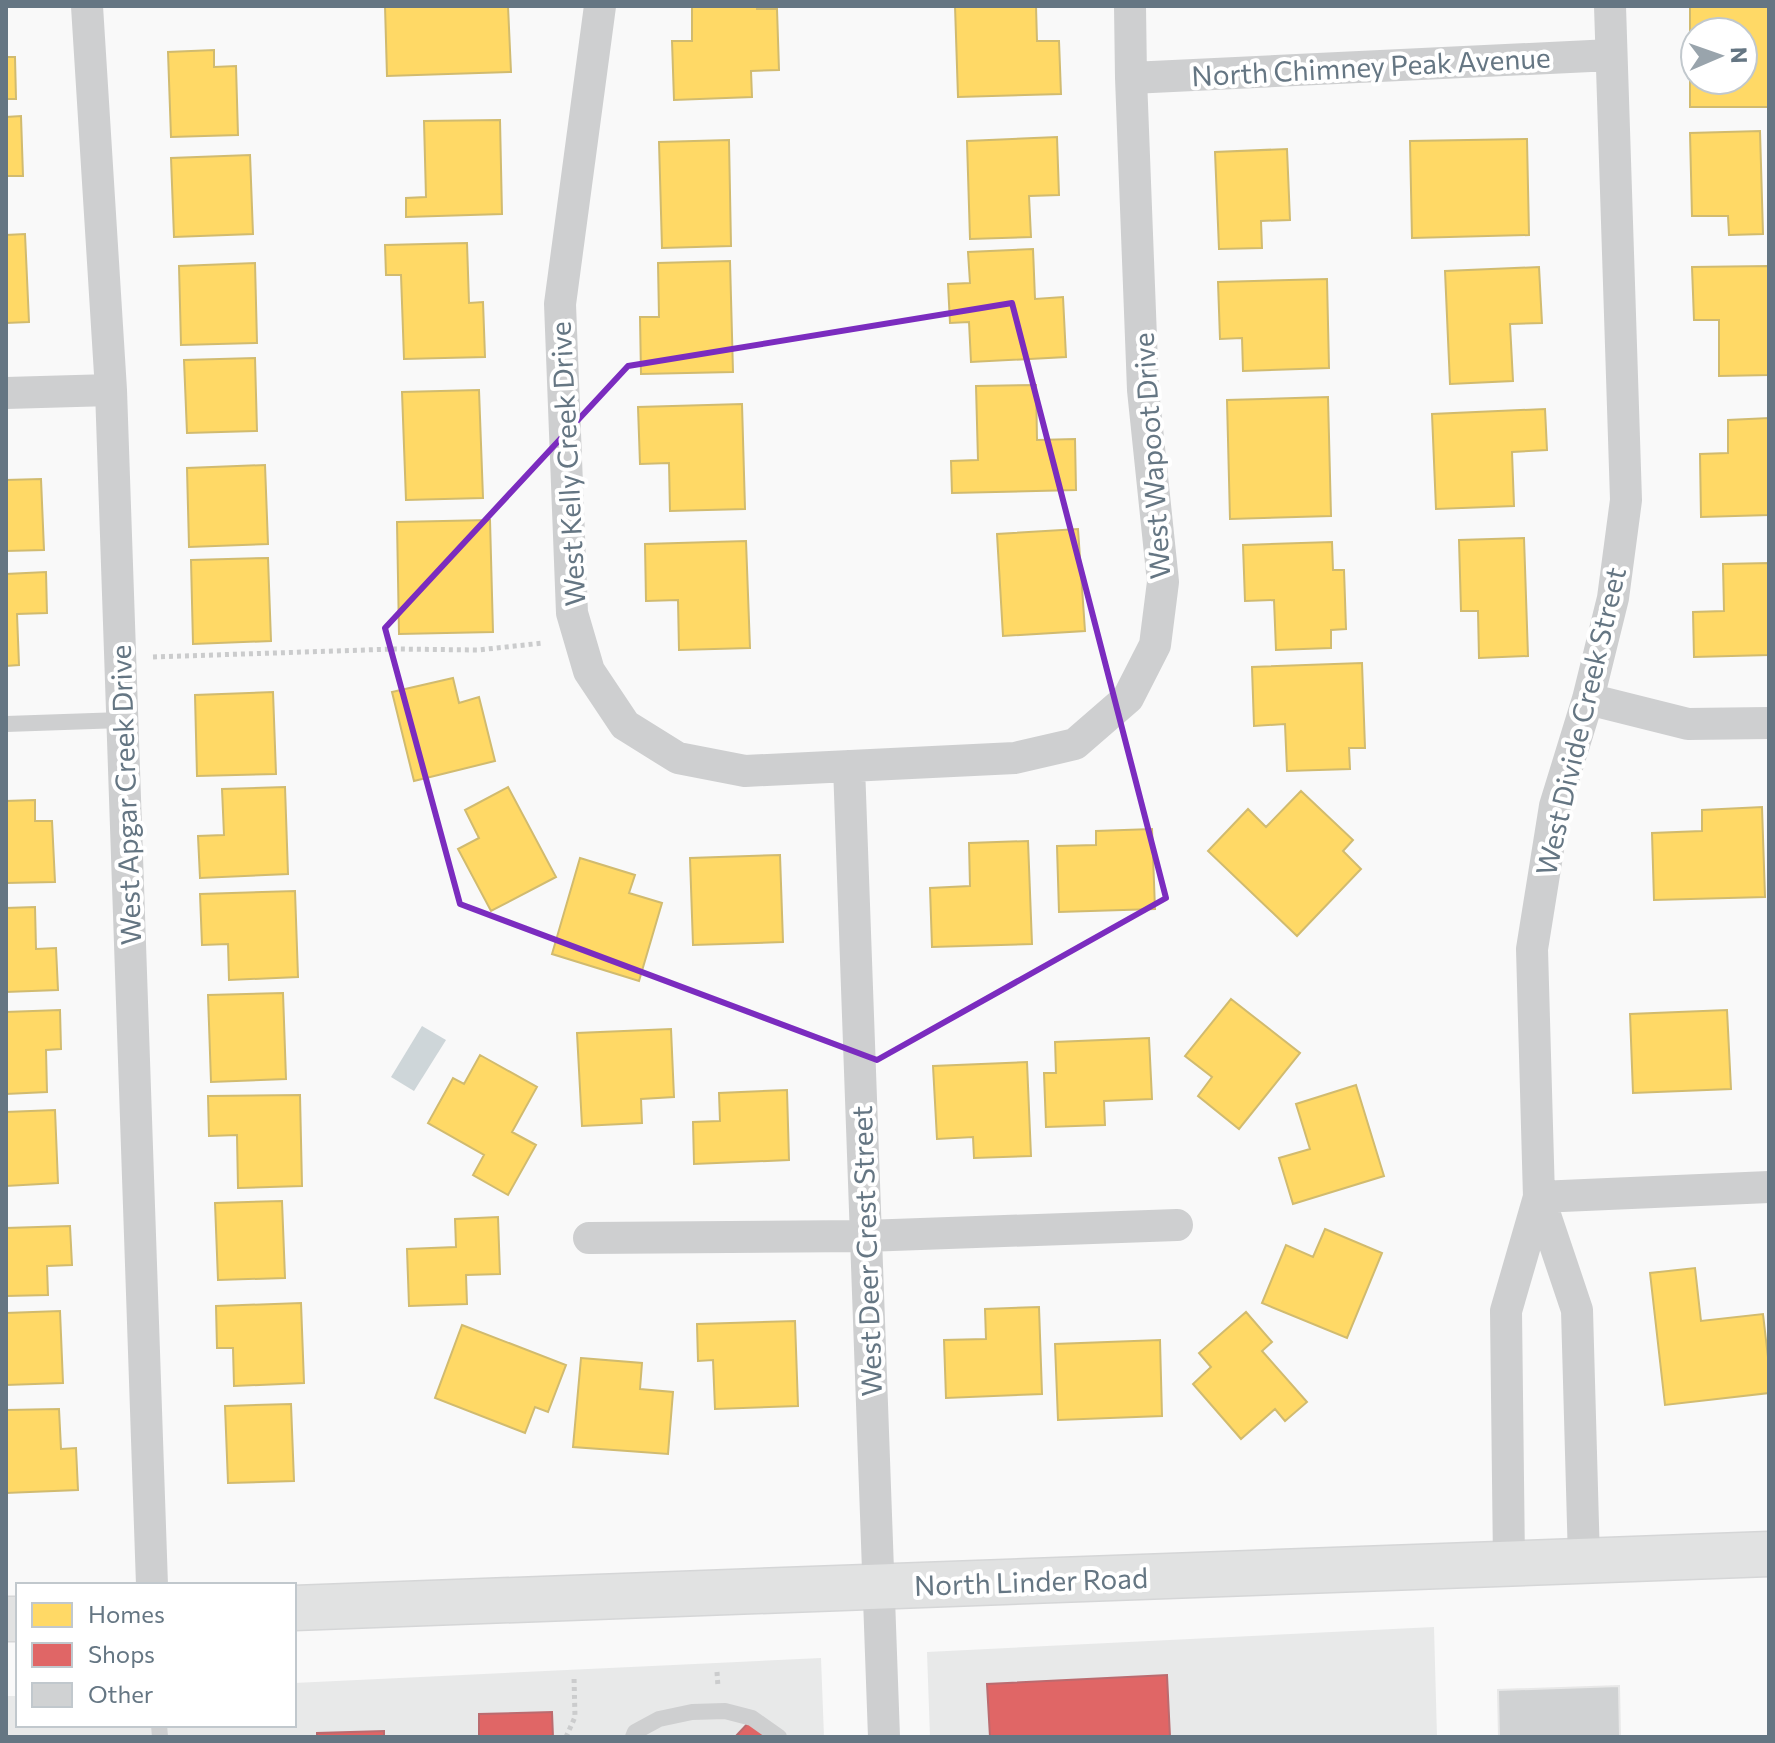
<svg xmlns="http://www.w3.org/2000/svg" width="1775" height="1743" viewBox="0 0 1775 1743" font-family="Commissioner,sans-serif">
  <rect width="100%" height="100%" fill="#f9f9f9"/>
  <path fill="#e8e9e9" d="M1434,1627l3,110h-507l-3,-85z
    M821,1658l3,79h-818v-41h12v29h276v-42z"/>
  <path fill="#ced6d9" d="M422,1026l24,14 -32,51 -23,-14z"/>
  <path fill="#ffd966" stroke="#d1bb6f" stroke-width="2" fill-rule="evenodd" d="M385,6h123l3,66 -124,4z
    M692,6h65v3h20l2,61 -28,1 1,26 -78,3 -2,-59h20z
    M955,6h81l1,35h22l2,53 -103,3z
    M1690,6h78v101h-78zM1695,32h48v48h-48z
    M214,50v17l22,-1 2,69 -67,2 -3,-85z
    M6,57h9l1,42h-10z
    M21,116l2,60h-17v-59z
    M500,120l2,94 -96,3v-19l20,-1 -2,-76z
    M1760,131l3,103 -34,1 -1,-19h-36l-2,-83z
    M1057,137l2,58 -30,1 2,41 -61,2 -3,-98z
    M1527,139l2,96 -117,3 -2,-97z
    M729,140l2,106 -69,2 -3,-106z
    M1287,149l3,71 -29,1 1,27 -43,1 -4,-97z
    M250,155l3,79 -79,3 -3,-79z
    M25,234l4,88 -23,1v-88z
    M467,243l2,60 14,-1 2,55 -81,2 -3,-84h-15l-1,-30z
    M1033,249l2,50 28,-2 3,60 -95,5 -2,-40 -19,1 -2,-39 22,-1 -2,-31z
    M730,261l3,111 -92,2 -1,-57h19l-1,-54z
    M255,263l2,80 -76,2 -2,-79z
    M1769,266v109l-50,1v-56h-25l-2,-53z
    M1539,267l3,56 -32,1 3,57 -63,3 -5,-113z
    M1327,279l2,89 -86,3 -1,-33 -22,1 -2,-57z
    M255,358l2,73 -70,2 -3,-73z
    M1036,385l1,55 38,-1 1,51 -124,3 -1,-32 27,-1 -2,-74z
    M479,390l4,108 -77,2 -4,-108z
    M1328,397l3,119 -101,3 -3,-119z
    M742,404l3,105 -75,2 -1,-48 -29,1 -2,-57z
    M1545,409l2,41 -35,2 2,54 -78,3 -4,-95z
    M1769,418v97l-68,2 -1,-63 28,-1v-33z
    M265,465l3,79 -79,3 -2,-79z
    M41,479l3,71 -38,1v-71z
    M490,520l3,112 -94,2 -2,-112z
    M1078,529l7,102 -82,5 -6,-102z
    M1524,538l4,118 -49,2 -1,-47h-17l-2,-71z
    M746,541l4,107 -71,2 -1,-50 -32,1 -1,-57z
    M1332,542l1,28h11l2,59 -15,1v18l-55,2 -2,-50 -29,1 -2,-56z
    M268,558l3,83 -78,3 -2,-84z
    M1769,563v92l-75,2 -1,-45 31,-1 -1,-47z
    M46,572l1,41 -30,1 2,51 -13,1v-92z
    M1362,663l3,85h-16l1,21 -63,2 -2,-47 -31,2 -2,-59z
    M453,678l6,25 20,-6 16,64 -81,20 -22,-89z
    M273,692l3,82 -79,2 -2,-81z
    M285,787l3,87 -88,4 -2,-42 26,-1 -2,-46z
    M508,787l48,90 -65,34 -33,-62 21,-11 -14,-28z
    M1301,791l52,49 -10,11 18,18 -64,67 -89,-85 40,-42 18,18z
    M35,800v21h17l3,61 -49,1v-82z
    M1762,807l3,90 -111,3 -2,-67 50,-2v-21z
    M1152,829l3,80 -96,3 -2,-66 39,-1v-14z
    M1028,841l4,103 -100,3 -2,-59 40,-2 -1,-43z
    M780,855l3,87 -90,3 -3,-87z
    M580,858l55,17 -6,18 33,10 -23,78 -87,-27z
    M295,891l3,86 -69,3 -1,-36 -26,1 -2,-51z
    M35,907l1,42 20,-1 2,42 -52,2v-84z
    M283,993l3,86 -75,3 -3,-87z
    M1231,999l69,54 -61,76 -41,-33 14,-19 -27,-21z
    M60,1010l1,39 -15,1 1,42 -41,2v-82z
    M1727,1010l4,79 -98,4 -3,-79z
    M671,1029l3,68 -33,2 1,24 -60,3 -5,-93z
    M1149,1038l3,61 -48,2 1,24 -59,2 -2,-54h12l-1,-31z
    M480,1055l57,32 -25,45 24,13 -28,50 -35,-20 11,-20 -56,-32 25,-45 11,6z
    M1027,1062l4,94 -57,2 -1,-21 -36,2 -4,-73z
    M1356,1085l28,91 -91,28 -14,-46 31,-9 -14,-45z
    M787,1090l2,70 -95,4 -1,-42 27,-1 -1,-28z
    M300,1095l2,91 -64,2 -1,-53 -28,1 -1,-40z
    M55,1110l3,73 -52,3v-74z
    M282,1201l3,77 -67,2 -3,-77z
    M498,1217l2,57 -34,1 1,29 -58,2 -2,-57 49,-2 -1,-28z
    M70,1226l2,39 -25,1 1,29 -42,1v-68z
    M1325,1229l57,24 -35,85 -85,-35 24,-58 27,12z
    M1695,1268l6,53 62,-7 6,52v27l-104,12 -15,-132z
    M301,1303l3,80 -70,3 -1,-38h-16l-1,-42z
    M1039,1307l3,87 -96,4 -2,-58 42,-1 -1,-30z
    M60,1311l3,72 -57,2v-72z
    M1246,1312l26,30 -10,9 45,51 -22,19 -10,-12 -34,30 -48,-55 18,-17 -12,-14z
    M795,1321l3,85 -83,3 -2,-49 -15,1 -1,-37z
    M462,1325l104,40 -18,47 -13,-5 -10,26 -90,-35z
    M1160,1340l2,76 -104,4 -3,-76z
    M581,1358l61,5 -2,26 33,3 -5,62 -95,-7z
    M291,1404l3,77 -66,2 -3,-77z
    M59,1409l2,40 15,-1 2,42 -72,3v-83z"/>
  <path fill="#e06666" stroke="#bb6b6f" stroke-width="2" d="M1167,1675l3,62h-180l-3,-53z
    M552,1712l1,25h-74v-23z
    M751,1720l17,17h-33z
    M384,1731v6h-67v-4z"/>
  <path fill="#d0d2d3" stroke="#e8e8e8" stroke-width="2" d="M1619,1686l1,51h-121l-1,-47z"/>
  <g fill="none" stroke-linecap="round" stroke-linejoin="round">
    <g stroke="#d5d6d7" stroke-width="47">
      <path id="secondary" d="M294,1608l1475,-54
        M6,1619h12"/>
    </g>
    <path stroke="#cbcccd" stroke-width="5" stroke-dasharray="4 4" stroke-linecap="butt" d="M153,657l242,-8 83,1 65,-7
      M717,1672l1,15
      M566,1737l9,-20 -1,-40"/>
    <path stroke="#cecfd0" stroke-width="16" d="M6,724l116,-4
      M159,1725l1,12
      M633,1737l2,-5 24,-13 33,-7 33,-1 27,7 27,19"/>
    <path stroke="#cecfd0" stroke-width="32" d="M87,6l24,384 41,1195
      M600,6l-40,298 12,309 17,58 36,54 53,33 67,13 270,-13 60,-14 53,-46 27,-53 8,-63 -20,-192 -12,-312 -1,-72
      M1131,78l480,-23
      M6,393l105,-3
      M1588,699l100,25 81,-1
      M849,766l35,971
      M1539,1197l230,-10
      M589,1238l276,-2 312,-11
      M1584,1560l-7,-250 -38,-113 -7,-248 23,-143 33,-107 25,-101 13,-98 -16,-494
      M1509,1563l-3,-252 33,-114"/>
    <use href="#secondary" stroke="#e1e2e2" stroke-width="44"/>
  </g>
  <path fill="none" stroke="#7b2cbf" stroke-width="6" stroke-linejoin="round" d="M1012,303l154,595 -289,162 -417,-156 -75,-276 243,-262z"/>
  <g text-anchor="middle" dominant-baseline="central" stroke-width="8" stroke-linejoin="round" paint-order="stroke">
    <g font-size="28" fill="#657683" stroke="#fff">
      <text transform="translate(1371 66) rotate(-3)">North Chimney Peak Avenue</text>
      <text transform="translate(1151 456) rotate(-94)">West Wapoot Drive</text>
      <text transform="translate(567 464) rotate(-93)">West Kelly Creek Drive</text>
      <text transform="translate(1580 721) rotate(-77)">West Divide Creek Street</text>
      <text transform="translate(125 795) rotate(-92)">West Apgar Creek Drive</text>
      <text transform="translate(866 1251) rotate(-92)">West Deer Crest Street</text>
      <text transform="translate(1031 1581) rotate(-2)">North Linder Road</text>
    </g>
  </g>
  <rect width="1775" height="1743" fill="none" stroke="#657683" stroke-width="16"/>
  <rect x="16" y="1583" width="280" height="144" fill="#ffffff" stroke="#c1c8cd" stroke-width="2"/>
  <rect x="32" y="1603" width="40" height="24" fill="#ffd966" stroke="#c1c8cd" stroke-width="2"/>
  <text x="88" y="1623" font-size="24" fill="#657683">Homes</text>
  <rect x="32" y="1643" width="40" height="24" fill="#e06666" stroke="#c1c8cd" stroke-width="2"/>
  <text x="88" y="1663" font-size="24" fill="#657683">Shops</text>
  <rect x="32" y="1683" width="40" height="24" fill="#d0d2d3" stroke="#c1c8cd" stroke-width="2"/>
  <text x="88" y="1703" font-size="24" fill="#657683">Other</text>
  <g transform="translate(1719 56) rotate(88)"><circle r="38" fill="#ffffff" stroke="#c1c8cd" stroke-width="2"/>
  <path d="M0-6L14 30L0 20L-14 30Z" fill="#99a4ac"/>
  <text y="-12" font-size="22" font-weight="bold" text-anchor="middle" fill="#657683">N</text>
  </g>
</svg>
